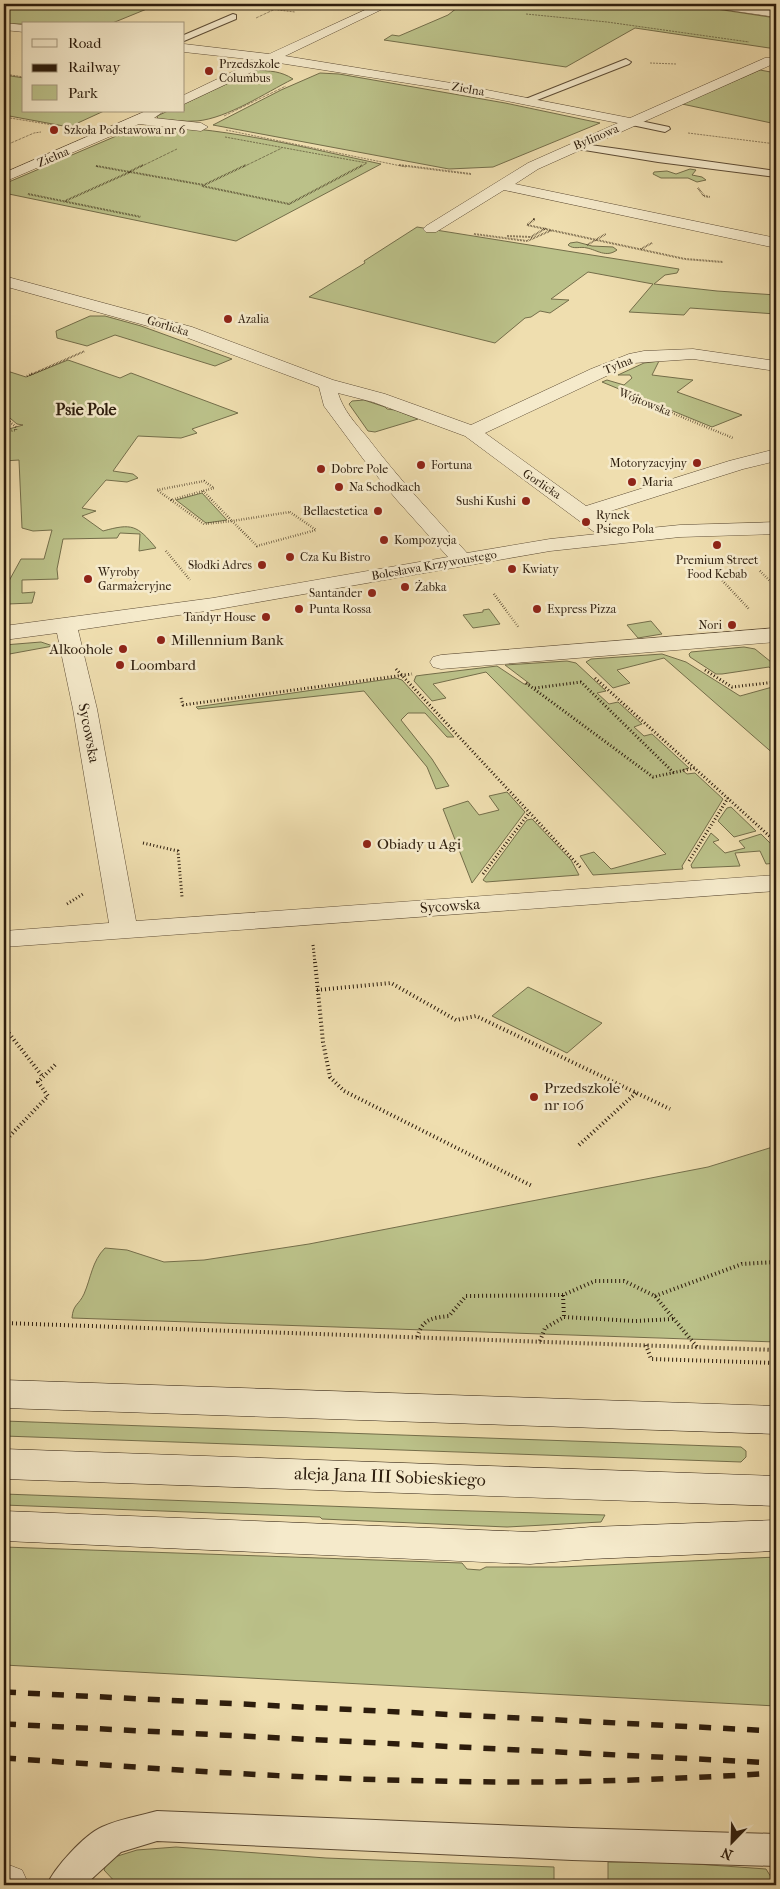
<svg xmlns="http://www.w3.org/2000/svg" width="780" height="1889" viewBox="0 0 780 1889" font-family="'IM FELL French Canon',serif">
  <rect width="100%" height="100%" fill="#efdeaf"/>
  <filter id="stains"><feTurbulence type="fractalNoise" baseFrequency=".004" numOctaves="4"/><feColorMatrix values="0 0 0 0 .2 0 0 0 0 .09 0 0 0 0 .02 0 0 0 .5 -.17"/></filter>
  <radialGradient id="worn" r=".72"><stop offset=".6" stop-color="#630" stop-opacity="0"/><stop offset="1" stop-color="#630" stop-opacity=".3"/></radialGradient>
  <path fill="#bbc189" stroke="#746e4a" d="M4,4h155l-49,20h-106z
    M462,4h221l93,14v31l-141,-21 -69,39 -182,-27 8,-5 7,1 49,-21z
    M256,70c14,1 25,1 37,9 -28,14 -65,39 -96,42 -13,1 -26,-1 -39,-2l-1,-3 11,-5h16v-7z
    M760,70l16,3v51l-94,-20z
    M320,73l19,1 166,29 95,20 -107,44 -44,2 -236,-44 68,-35z
    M4,75l20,3v33h80l-35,16 -65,-12z
    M156,126c76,3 151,22 225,38l-145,77 -232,-48v-9l131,-56z
    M690,169l6,1 -4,5 10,2 4,3 -9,2 -9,-4h-27l-8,-4 1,-2 13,-1 9,3z
    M417,227l262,42 -2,4 -12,2 -11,9 63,7 59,4v19l-86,-6 -6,7 -55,-3 24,-28 -65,-12 -37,27 18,1 -19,13 -10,-2 -9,6 -6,1 -30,25 -186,-46 56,-34 -1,-2z
    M577,242l15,4 21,1 4,3c-11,8 -20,0 -30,-2 -7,-2 -13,2 -19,-3l2,-2z
    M90,316h15l36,10 91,33 -17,7 -100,-31 -28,11 -30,-8 -1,-7z
    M68,360l52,18 11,-5 107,40 -46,16 5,4 -16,5 -43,-2 -25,35 20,3 5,4 -11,4 -21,-2 -24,28 14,3 -14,5 21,15c29,-8 34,-6 53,17l-17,3 1,-17 -20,-1 -3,5 -54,1 -6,30 1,10 -36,1v13l13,-1 -3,11 -24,1 -4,11v-25l17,-31h23l8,-29 -19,1 -11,-3 -3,-68 -15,1v-27h5v-3h-5v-10l5,8 14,-4 -6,-1 -13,-11v-43l22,7z
    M659,361l-7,14 41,5 -16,12 65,23 -30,12 -110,-45 5,-2 17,5 8,-7 -2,-3h-12l26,-12z
    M364,400l21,7 2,2 8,1 23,9 -43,13 -7,-1 -19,-27 3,-3z
    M202,493l25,27 -21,3 -30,-23z
    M489,609l11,15 -27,4 -10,-13 20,-3v-2z
    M651,621l11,13 -24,4 -11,-13z
    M41,642l12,4 -49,9v-10z
    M744,647l11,2 21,17v7l-7,-6 -47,7h-6l-26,-17 -1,-3 2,-2z
    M662,654l24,8 54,34 36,-10v70l-112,-98 -47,12 13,13 -17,5 -27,-26 5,-3z
    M567,661l9,2 30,28 -9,2 12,11 9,-2 24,22 -8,3 10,9 8,-2 37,34 -7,2 5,4 8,-1 28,26 -41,67 1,3 -90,6 -13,-19 14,-4 17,17 55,-15 -180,-182 -53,12 13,14 -14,3 -18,-20 2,-5 7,-1 74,-9 27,18h6l-25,-19z
    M396,678l6,2 52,57h-7l-22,-24h-17l-7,7 31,39 17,27 -13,3 -9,-22 -63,-76 -166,18 -2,-2z
    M507,792l18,20 -53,71 -29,-74 25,-8 11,14 20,-5 -10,-14z
    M731,807l25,24 -22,6 -16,-16 9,-13z
    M532,819l39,41 8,15 -93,7 -3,-2 44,-60z
    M711,833l8,7 -6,2 12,11 20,-5 -6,-7 22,-7 15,15v14l-10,1 -6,-13 -25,2 5,13 -48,2 -1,-3z
    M528,987l74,36 -35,30 -75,-37z
    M776,1146v196l-704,-24c1,-14 7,-13 12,-24 7,-16 8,-33 21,-46l22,2 37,12 40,-2 105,-16 399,-77z
    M4,1421l737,26 5,4v6l-5,5 -737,-26z
    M4,1494l402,15 199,6 -4,7 -94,5 -185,-8 -2,-2 -316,-12z
    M4,1547l458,16 5,6 13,1 6,-3h75l215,-10v149l-772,-41z
    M176,1847l150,11 228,9v18h-436l-14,-15 4,-11 29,-9z
    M608,1862h60l98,7 10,16h-168z"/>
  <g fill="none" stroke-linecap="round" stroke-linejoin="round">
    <path fill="#6e7c6a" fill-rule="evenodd" d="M688,4l32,4 -2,1z"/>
    <g stroke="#5d4c35" stroke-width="2">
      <path id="lane" d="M233,14l3,1v4l-52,22v-6z
        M626,59l5,3 -2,2 -97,38 -4,1 -5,-3z
        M631,119l38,8 1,2 -5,3 -38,-8 -1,-2z
        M576,143l200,28v6l-118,-15 -86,-14 -1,-2z
        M157,1811l415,17 204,6v32l-204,-6 -415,-19 -36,11 -36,33h-38c7,-17 37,-50 55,-58 17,-8 37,-11 55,-16z"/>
    </g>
    <g stroke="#5d4c35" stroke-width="1">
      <path id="street" d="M378,4h15l-108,52 166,27 179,35 135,-60h8l2,3 -2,3 -235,105 -23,15 261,54v10l-272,-58 -68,42h-10l-3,-3 3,-3 102,-63 90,-40 -167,-33 -178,-28 -89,42v-9l73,-35 -73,-8v-8l85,10z
        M701,4h28l47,7v6l-69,-10z
        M4,23l20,2v7l-20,-2z
        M146,111h18l-10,7 47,5 7,4 -7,4 -62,-7 -135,58v-9z
        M4,276l188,51 141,53 52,14 86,31 120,-56 38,-15 15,-3 49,-2 83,12v10l-83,-12 -59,4 -149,70 101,73 143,-45 47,-12v12l-33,8 -145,46 22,16 60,-6 96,-3v12l-96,3 -130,14 -337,59 -135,20 19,79 39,212 640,-46v16l-772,56v-16l105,-8 -36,-214 -16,-76 -53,7v-14l209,-28 235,-41 -52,-58 -32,-39 -40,-54 -5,-19 -139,-52 -176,-49zM338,393l35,9 92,34 132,98 -47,5 -83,14c-34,-38 -69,-75 -100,-116 -12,-14 -24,-27 -29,-44z
        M776,628v14l-335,27 -8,-2 -3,-5 3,-5 8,-2z
        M4,1863l18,7 7,15h-25z"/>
    </g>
    <g stroke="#2c1c0c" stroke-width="1">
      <path id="secondary" d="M4,1380l772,26v28l-772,-26z
        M4,1449l772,27v30l-772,-27z
        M4,1511l526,21 61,-5 185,-7v31l-185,8 -61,5 -526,-23z"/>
    </g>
    <path stroke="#2c1c0c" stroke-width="1" stroke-dasharray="0.5 1" stroke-linecap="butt" d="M253,7l42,5
      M526,14l81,8 142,20
      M256,18l30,-14
      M650,63l26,1
      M4,74l20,3
      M224,116l62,-30
      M4,117l55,9
      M226,130l180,37
      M688,133l88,11
      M225,137l142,26 -7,4
      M4,146l30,-13 7,-1
      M96,166l3,1
      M140,167l37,-18
      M243,167l39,-19"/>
    <path stroke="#2c1c0c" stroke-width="2" stroke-dasharray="0.5 1" stroke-linecap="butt" d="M399,165l72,9
      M96,166l108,19 42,-20
      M129,172l14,-7
      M202,186l87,18 74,-39
      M698,188l6,8 6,1
      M28,194l113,23
      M65,201l65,-29
      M533,219h2l-8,6 158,34 38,3
      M474,234l53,7 25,-11
      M507,236l24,1 15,-9
      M587,245l19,-11
      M641,249l11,-6
      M30,375l55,-24"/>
    <path stroke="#2c1c0c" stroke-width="2.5" stroke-dasharray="0.5 2" stroke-linecap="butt" d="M27,376l6,-3
      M621,392l112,46
      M4,417l12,10v3l-12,2
      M203,491l29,30 -28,3 -33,-24z
      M171,500l-14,-10 47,-9 10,7 -11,3
      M290,512l26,18 -59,16 -25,-25z
      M166,551l24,29
      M760,571l16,16
      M719,577l30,32
      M494,594l25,34"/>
    <path stroke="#2c1c0c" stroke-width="3" stroke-dasharray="1 2.5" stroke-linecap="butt" d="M396,669l185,199
      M705,670l27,17 44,-5
      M595,678l181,164
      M526,683l127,94 42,-9
      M535,688l46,-6 93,91
      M181,698l2,7 229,-31
      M143,843l35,8 4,46
      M689,861l39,-63
      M483,874l46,-61
      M67,904l16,-10
      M313,945l2,18"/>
    <path stroke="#2c1c0c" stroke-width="4" stroke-dasharray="1 3" stroke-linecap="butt" d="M315,962l8,80 7,35 14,14 188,95
      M317,990l74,-7 65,37 20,-4 194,93
      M4,1027l39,50
      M4,1142l44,-46 -10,-14 18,-18
      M579,1145l58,-53
      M563,1295l1,22
      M655,1296l87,-32 34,-2
      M4,1323l772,27
      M417,1337c6,-18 14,-19 32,-21l17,-20 97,-1 32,-14h29l31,15 42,51
      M540,1341l5,-13 19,-11 71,4 39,-2
      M646,1345l5,14 125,4"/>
    <use href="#lane" fill="#f5eacb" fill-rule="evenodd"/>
    <use href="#street" fill="#f5eacb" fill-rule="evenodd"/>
    <use href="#secondary" fill="#f5eacb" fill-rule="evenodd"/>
    <path stroke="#2c1c0c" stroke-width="5.5" stroke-dasharray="12 12" stroke-linecap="butt" d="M4,1692l772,39
      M4,1724l772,39
      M4,1758c145,10 289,21 434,23 113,3 226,-1 338,-8"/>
  </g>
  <g fill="#8f2418" stroke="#f5eacb" stroke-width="2">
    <circle cx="209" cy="71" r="5"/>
    <circle cx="54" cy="130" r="5"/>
    <circle cx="228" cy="319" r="5"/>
    <circle cx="697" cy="463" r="5"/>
    <circle cx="421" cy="465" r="5"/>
    <circle cx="321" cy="469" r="5"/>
    <circle cx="632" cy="482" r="5"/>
    <circle cx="339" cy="487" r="5"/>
    <circle cx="526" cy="501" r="5"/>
    <circle cx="378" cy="511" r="5"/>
    <circle cx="586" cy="522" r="5"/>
    <circle cx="384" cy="540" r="5"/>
    <circle cx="717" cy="545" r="5"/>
    <circle cx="290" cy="557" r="5"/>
    <circle cx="262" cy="565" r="5"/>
    <circle cx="512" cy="569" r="5"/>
    <circle cx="88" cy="579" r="5"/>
    <circle cx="405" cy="587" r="5"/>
    <circle cx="372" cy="593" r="5"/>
    <circle cx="299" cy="609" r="5"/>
    <circle cx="537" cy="609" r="5"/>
    <circle cx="266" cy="617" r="5"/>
    <circle cx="732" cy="625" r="5"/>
    <circle cx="161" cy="640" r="5"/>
    <circle cx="123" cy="649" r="5"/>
    <circle cx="120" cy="665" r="5"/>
    <circle cx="367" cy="844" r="5"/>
    <circle cx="534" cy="1097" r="5"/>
  </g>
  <g text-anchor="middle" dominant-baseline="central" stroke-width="5" stroke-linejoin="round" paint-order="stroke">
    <g font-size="12" fill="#2c1c0c" stroke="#f5eacb" text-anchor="start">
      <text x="219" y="64">Przedszkole<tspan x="219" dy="14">Columbus</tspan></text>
      <text x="64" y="130">Szkoła Podstawowa nr 6</text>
      <text x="238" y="319">Azalia</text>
      <text x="687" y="463" text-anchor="end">Motoryzacyjny</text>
      <text x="431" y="465">Fortuna</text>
      <text x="331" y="469">Dobre Pole</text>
      <text x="642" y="482">Maria</text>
      <text x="349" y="487">Na Schodkach</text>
      <text x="516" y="501" text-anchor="end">Sushi Kushi</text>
      <text x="368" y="511" text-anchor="end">Bellaestetica</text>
      <text x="596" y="515">Rynek<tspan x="596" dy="14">Psiego Pola</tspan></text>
      <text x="394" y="540">Kompozycja</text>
      <text x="300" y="557">Cza Ku Bistro</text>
      <text x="717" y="560" text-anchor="middle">Premium Street<tspan x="717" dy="14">Food Kebab</tspan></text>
      <text x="252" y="565" text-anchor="end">Słodki Adres</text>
      <text x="522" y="569">Kwiaty</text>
      <text x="98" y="572">Wyroby<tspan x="98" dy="14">Garmażeryjne</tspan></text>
      <text x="415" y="587">Żabka</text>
      <text x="362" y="593" text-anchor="end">Santander</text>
      <text x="309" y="609">Punta Rossa</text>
      <text x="547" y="609">Express Pizza</text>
      <text x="256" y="617" text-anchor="end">Tandyr House</text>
      <text x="722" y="625" text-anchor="end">Nori</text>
    </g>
    <g font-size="12" fill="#2c1c0c" stroke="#f5eacb">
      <text transform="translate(468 89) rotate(10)">Zielna</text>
      <text transform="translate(596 137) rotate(-23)">Bylinowa</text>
      <text transform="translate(53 157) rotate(-23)">Zielna</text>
      <text transform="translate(168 326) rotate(17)">Gorlicka</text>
      <text transform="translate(618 365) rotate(-22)">Tylna</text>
      <text transform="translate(645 402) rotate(22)">Wójtowska</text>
      <text transform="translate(542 484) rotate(34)">Gorlicka</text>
      <text transform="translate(434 565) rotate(-10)">Bolesława Krzywoustego</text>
    </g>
    <g font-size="15" fill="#2c1c0c" stroke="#f5eacb" text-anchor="start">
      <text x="171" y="640">Millennium Bank</text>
      <text x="113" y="649" text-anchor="end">Alkoohole</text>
      <text x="130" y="665">Loombard</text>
      <text x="377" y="844">Obiady u Agi</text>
      <text x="544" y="1088">Przedszkole<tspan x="544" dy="17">nr 106</tspan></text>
    </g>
    <g font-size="15" fill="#2c1c0c" stroke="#f5eacb">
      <text transform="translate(89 733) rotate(79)">Sycowska</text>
      <text transform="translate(450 906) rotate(-4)">Sycowska</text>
    </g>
    <g font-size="16" font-weight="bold" fill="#2c1c0c" stroke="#f5eacb">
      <text x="86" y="409">Psie Pole</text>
    </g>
    <g font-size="18" fill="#2c1c0c" stroke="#f5eacb">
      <text transform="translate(390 1477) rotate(2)">aleja Jana III Sobieskiego</text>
    </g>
  </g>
  <rect width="780" height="1889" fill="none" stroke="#efdeaf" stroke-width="20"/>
  <rect x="5" y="5" width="770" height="1879" fill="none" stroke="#2c1c0c" stroke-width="2.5"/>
  <rect x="10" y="10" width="760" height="1869" fill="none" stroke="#2c1c0c"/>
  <rect x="22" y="22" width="162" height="90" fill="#f5eacb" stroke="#a5987f"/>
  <rect x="32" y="39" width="25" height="8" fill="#f5eacb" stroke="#a5987f"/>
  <text x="68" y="48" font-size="15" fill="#2c1c0c">Road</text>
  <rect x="32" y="64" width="25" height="8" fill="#2c1c0c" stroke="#a5987f"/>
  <text x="68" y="72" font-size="15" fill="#2c1c0c">Railway</text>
  <rect x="32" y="85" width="25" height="15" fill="#bbc189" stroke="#a5987f"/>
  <text x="68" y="98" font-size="15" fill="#2c1c0c">Park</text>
  <g transform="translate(732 1842) rotate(203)" stroke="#f5eacb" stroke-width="4" paint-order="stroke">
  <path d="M0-4L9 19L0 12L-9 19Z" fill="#2c1c0c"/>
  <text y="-8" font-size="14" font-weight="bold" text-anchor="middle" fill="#2c1c0c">N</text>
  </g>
  <rect width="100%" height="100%" filter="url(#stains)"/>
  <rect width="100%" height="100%" fill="url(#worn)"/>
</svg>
